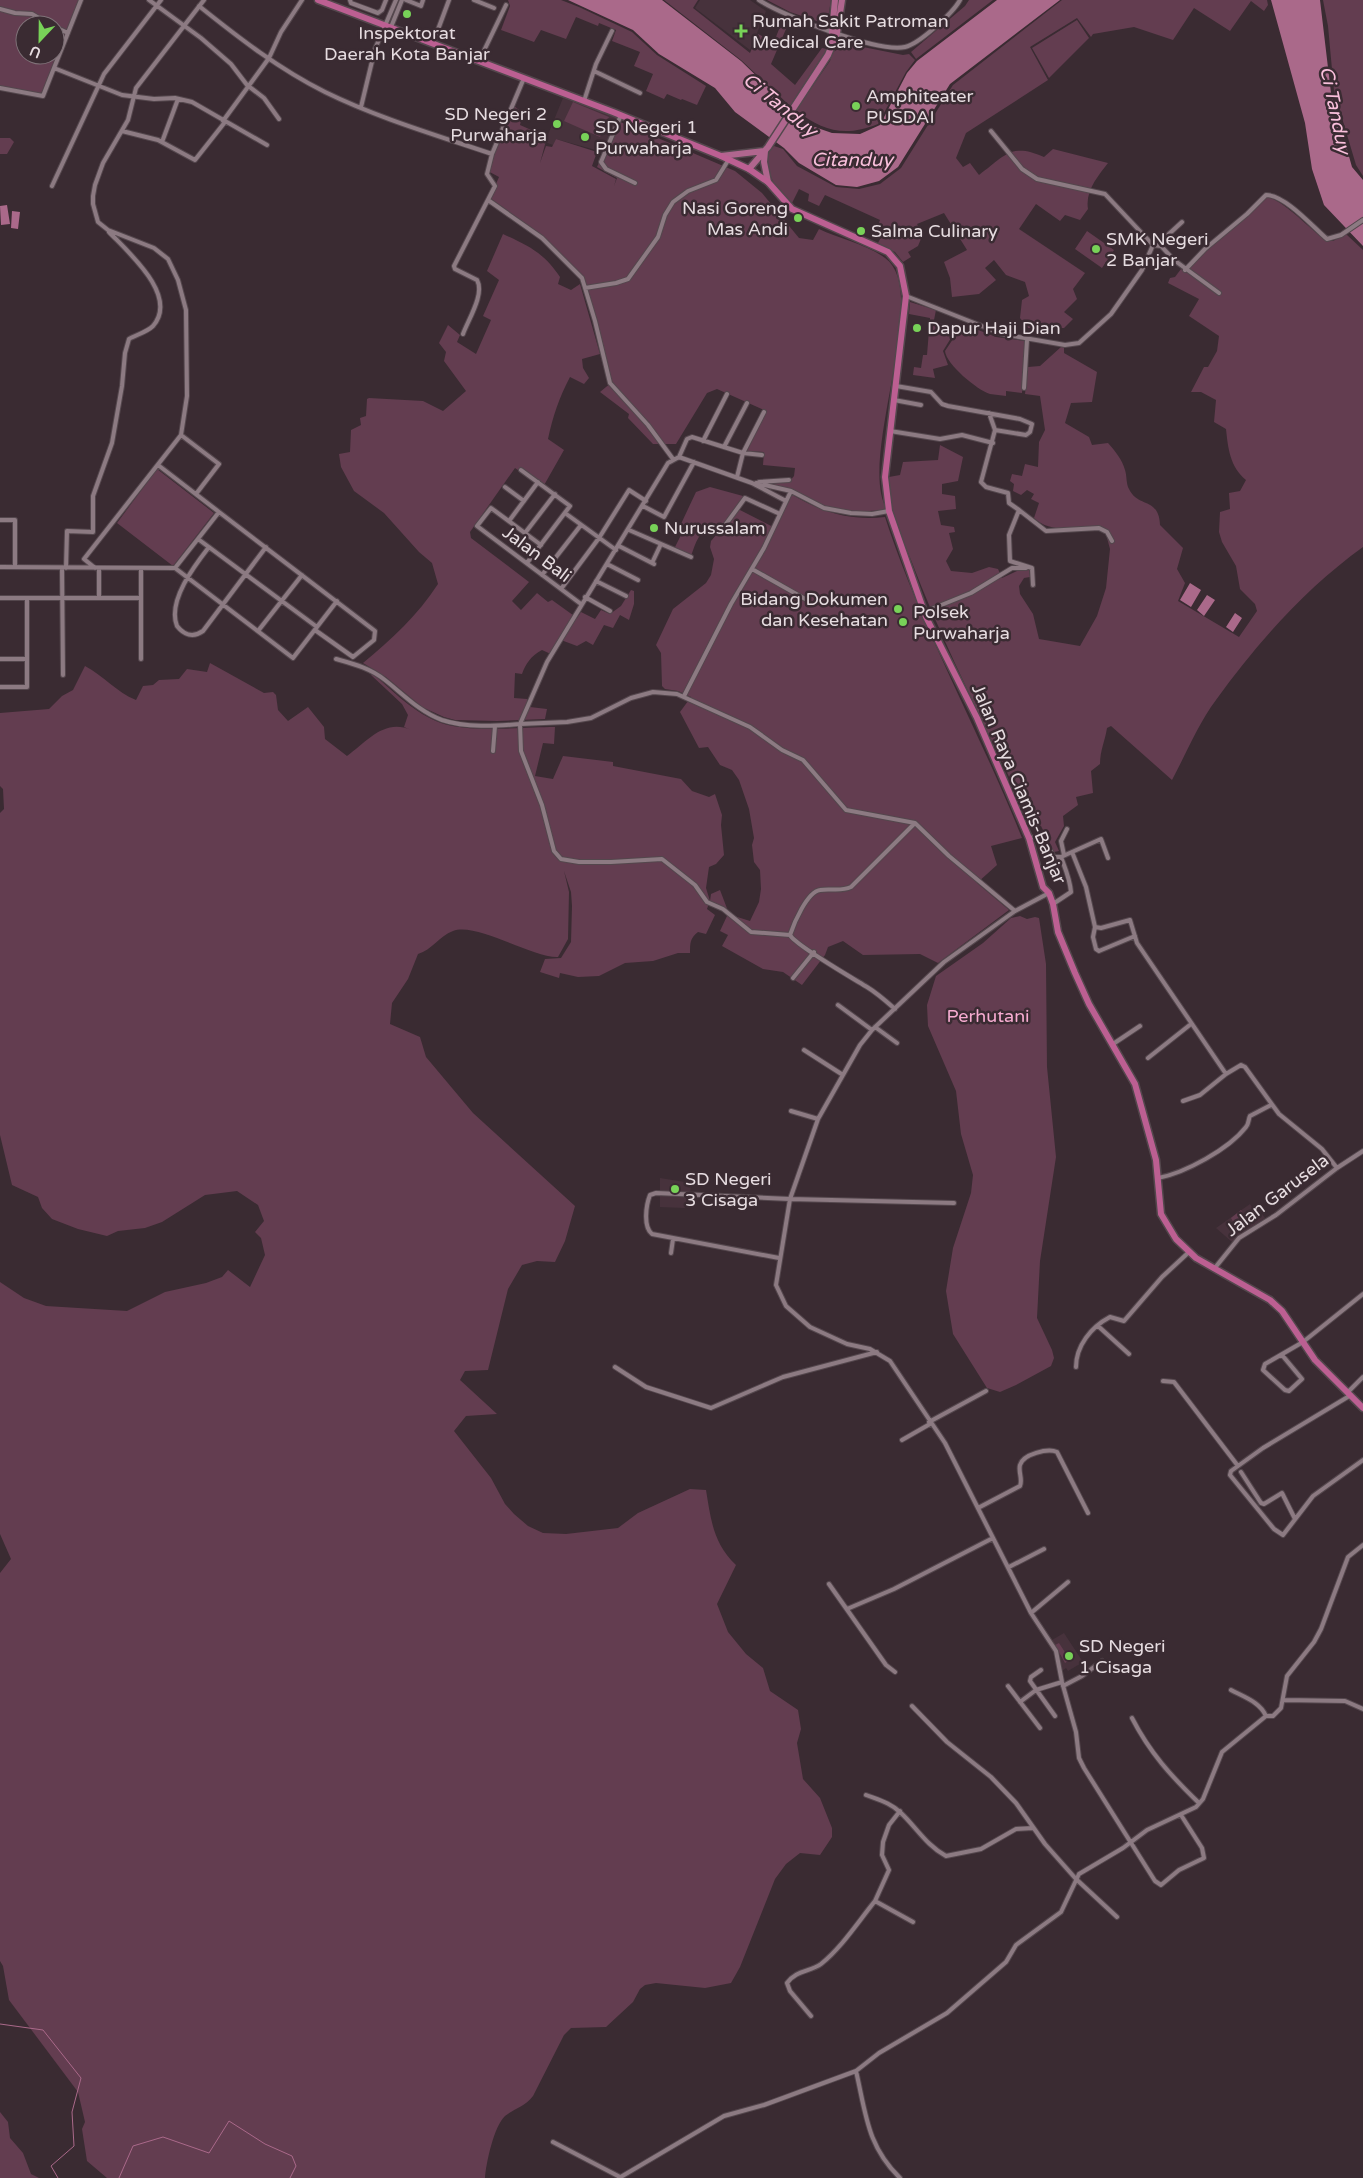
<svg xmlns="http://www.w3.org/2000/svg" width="1363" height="2178" viewBox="0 0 1363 2178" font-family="'Varela Round',sans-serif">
  <rect width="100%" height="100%" fill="#3a2b32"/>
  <path fill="#47323c" d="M700,0h50l16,11 -16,39 -55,-42z
    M563,98l56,20 -16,34 -47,-13 -3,6 -8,-3z
    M660,1178l31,5 -1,11 -5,14 -25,-1z
    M1250,1204l5,8 4,-2 6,8 -33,24 -16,-14z
    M1064,1633l19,29 -15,9 -2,-3 -4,3 -4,-22 -6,-9z"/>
  <path fill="#633d50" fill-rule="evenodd" d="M0,0h79l-37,94 -42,-8zM25,25h30v30h-30z
    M508,0h53l18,7 53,25 25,23 49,31 -9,19 -15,-6 -1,1 -14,-6 -3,5 -18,-8 7,-17 -19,-8 6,-14 -28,-11 4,-11 -17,-7 -1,3 -22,-9 -10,22 -25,-9 -7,12 -33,-12 9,-24z
    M664,0h34l-5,8 57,45 8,-19 16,8 9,-23 6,3 -18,42 24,21 27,-37 5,1 -37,57 -49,-46z
    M767,0h64l-3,18 -8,4 -30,-10z
    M969,0h24l-77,59 -5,-7 54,-46z
    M1062,0h205l1,5 -4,6 -13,-10 -21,30 -36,-23 -21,32 -39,-13 -41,7 -2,3 -14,-19 -47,29 18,33 -82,53 -10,25 7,9 7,-4 9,12c26,-19 32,-33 65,-18l9,-8 55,14c-10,13 -23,28 -20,46l-8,11 -15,-5 -5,6 -24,-17 -17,25 66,44 -12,16 4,10 -13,13 9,7 -9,9h-36l-8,-10 2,-18 7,-4 -4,-14 -19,-7 -12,-15 -9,8 11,12 -17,14 -27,3 -2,-19 -6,-16 23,-12 -23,-37 -27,11 6,10 -5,12 -10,6 3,5 -8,5 -8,-10 -17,-9 6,-12 -7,-3 3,-8 -55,-25 -6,11 -11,-5 1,-7 -10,-5 -7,14c-18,-16 -24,-25 -25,-49l7,-8 9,3 14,17 39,21 23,2 21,-5 21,-16 52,-83z
    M1323,0h40v176l-7,-11 -22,-74 -6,-65z
    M1077,20l12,18 -40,40 -17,-30z
    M848,44l55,11 6,-1 6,6 -9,12 -28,52c-32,13 -55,8 -82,-14l34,-49 3,-9z
    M573,102l36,15 -9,20 -36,-16z
    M514,106l9,7 -3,12 27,12 -7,26 6,-17 6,1 4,-8 41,13 -5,14 24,13 -2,7 3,-8 -20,-11 21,-46 117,50 27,22 37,45 14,2 6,-11c19,9 49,16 66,29 48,34 -29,201 2,252l-36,2 -26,-5 -33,-18 -20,-4v-3h17l5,-6 1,-8 -32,-3 1,-13 -17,-1 19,-40 -49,-22 -10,4 -31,51h-23l-25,-26 1,-4 -29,-22 12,-10 -15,-62 -13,-42 -41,-42 -53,-38 9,-21 -13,-7z
    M0,138h10l4,4 -7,12h-7z
    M1266,197c15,1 45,33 59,43l8,1 13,-7 17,16v297c-57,41 -106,96 -147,153 -18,24 -30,54 -44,80l-61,-54 -4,2c-2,13 -7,22 -7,36l-9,7 2,22 -17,4 2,8 -15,11 1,10 -9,16 4,9 -5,1 -13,-26 -12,-6c-39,-87 -84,-170 -118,-260 -10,-25 -24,-56 -22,-83l11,-2 3,-13 35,-2 2,-15 23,12 -5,24 -16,3v10l13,2 1,13 -18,2 3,14 13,2 1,5 -6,1 4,16 -7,12 5,10 21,2 17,-6 9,2 4,9 15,-7 12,-1 1,7 -6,1 -5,8 1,8 13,20 6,25 41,7 17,-30 9,-28 4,-39 -4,-15 -9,-8c-22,1 -46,8 -63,-8l5,-15 -8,-4 3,-5 -7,-4 -6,5 -8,-4 1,-7 -4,-3 2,-7 10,2 3,-12 13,3 1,-25 6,-12 -5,-34 -15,-2 3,-27 12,-1 21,-19h3v6l33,19 -5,30 -21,1 -6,20 24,14 3,8 16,-2c7,8 14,16 17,27 2,6 1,14 4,19 9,19 30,8 31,36l23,23 -6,21 8,14 -7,18 61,36 18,-26 -2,-7 -15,-15 -4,-23 -14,-24 -3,-10 1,-20 10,-3 -1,-16 11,-2 6,-11c-16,-13 -18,-32 -20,-51l-12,-7 2,-22 -15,-8h-10l13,-25h4l9,-16 2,-15 -30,-20 10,-17 -31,-16 2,-5 5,-1 6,-8 5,2 20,-21 43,-35z
    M1087,231l27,19 -12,18 -27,-19z
    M503,234c26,12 41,19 57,43l-2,7 13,6 9,-6 20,70 -18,5 1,9 6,10 -5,6 -14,-7c-11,21 -17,39 -22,62l16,11 -21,37 -28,-19 -45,64 1,6 58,44 -17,19 9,9 16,-17 11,9 4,-2 25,18 4,-6 14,7 6,-9 9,4 11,-8 10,-16 3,1v13l-5,16 -9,-5 -7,13 -9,-3 -11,20 -7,-4 -9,5 -16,-6 -8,15 -11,-5c-11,6 -16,13 -20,24l-7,-1 -1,25 13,1 3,8 17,2 -2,10 -48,2 -42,-1 -11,-3 -22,-10 -36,-30 -23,-14c28,-23 55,-48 75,-79l-6,-21 -13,-11 -35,-39 -30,-22 -13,-24 -2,-13 11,-2 1,-22 10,-5 -1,-7 6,-2 1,-17 2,-1 54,3 20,10 23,-20 -22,-30 2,-9 -7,-9 9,-18 12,10 -3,7 19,12 15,-34 -8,-4 16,-36 -12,-9z
    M910,302l26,8 -2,10 11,5v4l9,4 -11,18 5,14 -15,4 2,9 -22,-3 1,-8 7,1 2,-13h4l3,-37 -21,-4z
    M963,324l33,13 29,4 -3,52 -16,-2v5c-5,-1 -11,-1 -16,-2 -13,-4 -44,-30 -45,-43z
    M157,469l57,44 -41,53 -56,-43z
    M710,487l33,9 -5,13 37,19 16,-34c30,18 59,27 94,23 36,111 94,213 137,321l-31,8 6,19 -20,18 32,27 -71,53 -18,-9 -57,1 -20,-14 -15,6 -3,8 -23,30 -19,-13 -20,-3 -41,-23 6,-11 -8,-4 7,-15 4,-1 19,6 9,-19 2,-13 -1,-19 -6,-8 -2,-17 2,-7 -5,-29 -10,-29 -7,-10 -12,-5 -12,-18 -9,1 -19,-36 11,-15 -13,-6 -13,-2 -3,-3 -1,-33 -5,-8 17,-36 33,-26 5,-8 3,-16 -4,-12 1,-6 11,-13 -9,-4c-14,7 -17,18 -22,32l-17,-7 7,-14 -1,-9 16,-34z
    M210,663l54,30 9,-1 3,3 2,15 10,11 20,-14 16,20 1,12 22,17c20,-15 38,-38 64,-26l-7,-3 4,-12 -6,-11 -31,-29 2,-1c21,18 41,39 68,49 28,10 83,4 114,4l-1,17 -11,-1 -8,33 18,3 10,-23 50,6v4l68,13 11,12 17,6 6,-3 7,21 -1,10 3,30 -8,9 -7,3 -3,21 4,13 1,-7 9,-4 8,21 -19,-8 -2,6 8,6 -9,19 -8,-2c-8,6 -8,11 -8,21h-12l-25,8 -28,2 -26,13 -21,1 -18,-4 -1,5 -19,-6 5,-13 16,-1 10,-16 1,-36 -1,-14 -7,-21 5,21 -1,47 -10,18c-26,1 -81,-35 -105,-26 -14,5 -21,19 -35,23l-10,25 -16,24 -2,21 30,13 6,20 47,56 102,93 -10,35 -10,21 -18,-1 -15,4 -14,24 -20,81 -23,1 -5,9 37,34 -31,2 -12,15 37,47 14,26 9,10 14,12 15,7 23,1 52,-6 20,-15 52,-24 16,1c5,30 7,53 30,75l-19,39 11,28 18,22 17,14 7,23 28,19 3,19 -4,14 6,36 17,19 12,30v9l-12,18 -20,-2 -14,11 -11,15 -35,88 -9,16 -26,5 -49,-5 -11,2 -5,4 -7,13 -27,25 -35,1 -7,7 -31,61c-8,11 -18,12 -28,20 -11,10 -19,47 -20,62h-378l-20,-17 -5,-32 3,-7 -7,-30 -69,-92 -6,-34 -3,-5v-388l11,-14 -11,-25v-252l24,16 22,8 81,5 38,-19 41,-9 16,-6 6,-7 22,17 15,-32 -4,-17 -6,-6 9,-11 -6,-16 -21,-14 -32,4 -43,27 -17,6 -27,3 -11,5 -29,-7 -26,-10 -10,-11 -4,-11 -26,-12 -12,-50v-322l4,-4 -1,-20 -3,-3v-73l49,-4 13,-13 11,-6 12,-24c19,10 31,26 51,34l7,-14 10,-1 6,-5 20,-1 8,-10 20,3z
    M1020,916l7,3 8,-2 4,1 7,46 1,103 9,90 -16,104 -3,57 15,32 2,8 -3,8 -35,19 -16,7 -13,-4 -34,-54 -7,-43 7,-43 18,-55 2,-18 -12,-41 -5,-43 -28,-65 -1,-21 9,-29 47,-33 28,-25z
    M1241,1210l5,7 -11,8 -4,-7z
    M1059,1643l11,17 -5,3 -10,-18z
    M0,2112l8,10 2,16 13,15 8,21 8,4h-39z"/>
  <path fill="#aa698a" d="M568,0h94l79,61 65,63 26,9 28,1 20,-9 27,-52 10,-12 80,-61h63l-110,84 -52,83 -19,14 -22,6 -21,-2 -37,-22 -15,-15 -49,-36 -20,-24 -56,-34 -26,-24z
    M1271,0h49l11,93 21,74 11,13v66l-39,-41 -12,-36 -7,-46z
    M7,205l3,19 -9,1 -1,-19z
    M12,211l8,1 -2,17 -7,-1z
    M1190,583l11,7 -10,17 -11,-7z
    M1207,595l8,5 -11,16 -7,-6z
    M1235,613l7,5 -9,14 -7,-5z"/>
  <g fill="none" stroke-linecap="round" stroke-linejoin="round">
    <path stroke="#aa698a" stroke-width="1" d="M0,2024l43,6 38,48 -9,34 2,34 -23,20 7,12
      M119,2178l14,-32 30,-9 46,16 20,-32 36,23 27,12 4,10 -6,12"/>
    <g stroke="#54474d" stroke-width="6">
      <path id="minor" d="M149,0l52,38 30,26 16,21 17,13 15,21
        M350,0l1,3 27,10 4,-3 4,-10
        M406,0l15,6 2,-6
        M474,0l20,8
        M759,0c24,16 119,53 146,47 14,-3 48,-34 55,-47
        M199,6c40,32 80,63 126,86 53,26 111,43 167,62
        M0,9l15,4 17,1 19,11
        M55,27l13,6
        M391,27l11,-27
        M433,43l16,-43
        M479,61l27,-56
        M54,68l27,-68
        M594,71l46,22
        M0,88l43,8 11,-28 68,27 32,4 21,-1 17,4 75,43
        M584,101l12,-37 16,-33
        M361,107l14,-58 21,-49
        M621,115l-20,47 5,7 29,14
        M223,121l46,-63 12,-26 21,-32
        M122,131l36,9 37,20 30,-38
        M991,131l31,38 15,10 68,15 48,51
        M162,142l16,-43
        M52,186l52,-112 57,-74
        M488,200l54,38 40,40 13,43 15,62 38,42 25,34
        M1157,245l25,-23
        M1185,270l20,-21 42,-35 19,-19c19,0 46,31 61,44l14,-4 22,-15
        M585,288l31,-5 12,-4 30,-42 7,-22 8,-13 15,-11 28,-11 13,-21
        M906,296l96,38 63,11 14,-2 32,-29 31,-44 11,-25 8,1 13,14 45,33
        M463,334c5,-14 22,-40 14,-54l-22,-11 -1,-3 41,-80 -8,-12 5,-20 32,-76
        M896,386l35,6 11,12 6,2 72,13 12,5 -2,8 -4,3 -31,-5 -14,52 5,5 22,6 1,10 10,7 -10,25 1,26 22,7 1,17
        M1024,388l3,-48
        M894,400l27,5
        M989,413l6,17
        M890,431l50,8 22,-4 31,8
        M181,435l38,29 -23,30
        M703,441l24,-47
        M724,447l23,-44
        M762,455l-19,-2 21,-41
        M679,457l8,-18 5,-2 51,16 -6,24
        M158,465l61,47
        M521,470l49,36 -43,57
        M759,482l30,-2
        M756,483l35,8 33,17 27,5 21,1 17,-3
        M505,487l19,14
        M643,506l21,11 30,-55
        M1019,510l27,21 53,-3 8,4 5,9
        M565,513l51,37
        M0,520h15v47
        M509,521l29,-39
        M726,524l19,-26 35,16
        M629,530l62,27
        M525,533l30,-39
        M198,539l119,88
        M541,545l-50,-37 -14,18 104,78
        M619,546l35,18
        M209,547c-14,18 -42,54 -32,79 7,9 16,12 26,5l63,-84
        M652,563l9,-19
        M607,564l31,16
        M0,567l175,1 118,90 44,-57
        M62,568l1,107
        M66,568l1,-37 26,1v-36l19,-53 10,-57 3,-33 4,-14c7,-4 18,-7 24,-13 26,-30 -24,-73 -44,-94
        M95,568l-11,-9 97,-124 6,-39 -1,-86 -8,-30 -10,-21 -14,-11 -46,-18 -10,-8 -5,-18v-8l2,-11 8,-22 25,-43 8,-32 68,-88
        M141,568v91
        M175,568l44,-56 156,119 -1,9 -21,17 -38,-27
        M752,569l55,31
        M542,575l39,-50
        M596,581l30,15
        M561,589l38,-51 30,-48 17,11
        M585,597l25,14
        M0,598h141
        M99,598v-30
        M924,612l47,-19 41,-25h14
        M258,631l44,-56
        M0,659h27
        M336,659c18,5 34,9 49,21 19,15 35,32 57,40 24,8 54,6 78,4l27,-62 121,-199 11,-6 73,26 34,18
        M0,687h27v-89
        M684,696l47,-92 33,-56 27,-57
        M493,751l2,-25
        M1029,838l13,-2 12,21h7l11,-5 14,35 9,40 6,1 29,-8 7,23 89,131 15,-9 4,2 34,47 43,35 15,19
        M1072,852l29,-13 7,19
        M1064,855l-3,-14 6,-12
        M1049,893l-34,18 -71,51 -72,68 -12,15 -42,74 -28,80 -14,86 10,21 24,21 37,17 23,5 20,12 55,82 86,170 25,38 6,31 14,50 3,26 5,10 71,113 6,4 18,-15 25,-12 -2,-10 -21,-33
        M1053,904l18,-12c-1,-13 -6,-24 -10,-35
        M1095,927l-2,10 3,12 3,2 36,-15
        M790,935l-39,-3 -28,-23 -16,-7 -12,-17 -33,-26 -51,3h-32l-18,-3 -7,-8 -12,-46 -21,-54 -1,-27 47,-2 24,-4 40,-20 22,-6 24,2 73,33 32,23 21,10 43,50 69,13 34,33 66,55
        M793,978l21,-26
        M838,1005l34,25
        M895,1009c-9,-8 -18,-16 -28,-22 -13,-8 -72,-42 -77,-52 4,-12 17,-43 30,-45 11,-2 20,2 31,-3l64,-64
        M875,1027l22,16
        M1113,1044l27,-18
        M804,1050l39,25
        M1148,1058l43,-34
        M1183,1101l17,-6 26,-21
        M791,1111l27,8
        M1158,1178c27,-5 71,-29 88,-51 3,-3 2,-7 4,-11l21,-11
        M671,1253l2,-14
        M779,1258l-127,-24c-9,-7 -6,-29 -2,-39l6,-2 134,6 164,4
        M1214,1269l25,-31 37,-23 61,-47 26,-17
        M1098,1326l31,28
        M1282,1355l20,24 -13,12 -4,-1 -22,-20 2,-6 38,-22 60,-48
        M615,1367l31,20 65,21 72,-31 94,-25
        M1076,1367c0,-21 15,-40 34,-50l14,4 38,-44 27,-25
        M1163,1381l11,1 64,84
        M1348,1392l15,-15
        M1351,1395l-88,53 -32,23 -1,4 44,54 9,6 30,-39 50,-36
        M929,1422l57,-31
        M902,1440l28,-16
        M1241,1472l20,31 3,1 18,-11 13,26
        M978,1508l42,-22c3,-7 -2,-14 0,-21 3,-11 28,-17 37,-13l31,61
        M1009,1567l35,-18
        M829,1584l57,81 9,7
        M847,1609l47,-20 99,-51
        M1031,1613l37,-31
        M1041,1670l-10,7 -1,4 25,35
        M1008,1686l32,42
        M1063,1686l19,-10 20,-15
        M1231,1690c13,7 29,12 35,26
        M1284,1700l61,1 18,8
        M1020,1702l16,-12 26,-8
        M912,1706l35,36 44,35 25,26 29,41 31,35 41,38
        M1132,1718c18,35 39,58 67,85
        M866,1795c13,5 25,8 35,18 15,14 26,33 45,43l35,-7 35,-20 17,-1
        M900,1811l-11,14 -6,17 -1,13 7,15 -14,31 38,21
        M811,2016l-21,-25 -3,-8c9,-13 23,-11 34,-19 21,-17 37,-42 54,-63
        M856,2071c10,43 11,75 44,107
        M553,2142l67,35
        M619,2178l105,-62 40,-11 92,-34 23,-18 68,-40 59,-51 10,-17 45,-33 18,-38 44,-26 24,-18 49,-23 7,-8 19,-47 44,-36h7l8,-8 6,-32 27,-34 7,-13 27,-72 15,-12"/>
    </g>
    <g stroke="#54474d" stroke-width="9">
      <path id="primary" d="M831,43l4,-43
        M765,151l-1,11 4,20
        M721,156l43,-5
        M749,169l19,-22 60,-92 9,-22 5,-33"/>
    </g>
    <g stroke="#54474d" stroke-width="9">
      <path id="trunk" d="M318,0l295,112 108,44 28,13 19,13 24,27 96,43 12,14 6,30 -21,181 4,34 37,106 51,101 52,120 14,49 6,6 4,11 5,28 17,41 14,31 46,80 21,76 5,54 15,25 20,19 74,42 12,11 33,49 48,48"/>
    </g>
    <use href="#minor" stroke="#8c7a82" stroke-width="4"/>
    <use href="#primary" stroke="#b0668e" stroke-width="6"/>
    <use href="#trunk" stroke="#bc5f92" stroke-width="6"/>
  </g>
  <g fill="#78d258" stroke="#3a2b32" stroke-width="2">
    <circle cx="407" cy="14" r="5"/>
    <path d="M738.5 23.5h5v5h5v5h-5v5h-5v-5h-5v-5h5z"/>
    <circle cx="856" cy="106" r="5"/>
    <circle cx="557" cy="124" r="5"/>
    <circle cx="585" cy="137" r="5"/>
    <circle cx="798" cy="218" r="5"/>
    <circle cx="861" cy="231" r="5"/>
    <circle cx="1096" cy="249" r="5"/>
    <circle cx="917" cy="328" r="5"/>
    <circle cx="654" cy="528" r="5"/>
    <circle cx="898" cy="609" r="5"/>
    <circle cx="903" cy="622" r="5"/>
    <circle cx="675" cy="1189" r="5"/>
    <circle cx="1069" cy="1656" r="5"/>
  </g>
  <g text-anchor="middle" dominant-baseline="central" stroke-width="5" stroke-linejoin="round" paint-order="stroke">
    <g font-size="18" fill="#e6dce0" stroke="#3a2b32" text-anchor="start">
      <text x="752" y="21">Rumah Sakit Patroman<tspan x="752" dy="21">Medical Care</tspan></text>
      <text x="407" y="33" text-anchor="middle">Inspektorat<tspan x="407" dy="21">Daerah Kota Banjar</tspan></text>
      <text x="866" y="96">Amphiteater<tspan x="866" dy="21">PUSDAI</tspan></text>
      <text x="547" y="114" text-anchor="end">SD Negeri 2<tspan x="547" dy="21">Purwaharja</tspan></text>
      <text x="595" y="127">SD Negeri 1<tspan x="595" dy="21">Purwaharja</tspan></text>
      <text x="788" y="208" text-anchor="end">Nasi Goreng<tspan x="788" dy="21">Mas Andi</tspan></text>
      <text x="871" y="231">Salma Culinary</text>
      <text x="1106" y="239">SMK Negeri<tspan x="1106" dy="21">2 Banjar</tspan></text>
      <text x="927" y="328">Dapur Haji Dian</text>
      <text x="664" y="528">Nurussalam</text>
      <text x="888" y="599" text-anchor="end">Bidang Dokumen<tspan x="888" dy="21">dan Kesehatan</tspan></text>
      <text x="913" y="612">Polsek<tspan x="913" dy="21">Purwaharja</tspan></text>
      <text x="685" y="1179">SD Negeri<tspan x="685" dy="21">3 Cisaga</tspan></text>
      <text x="1079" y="1646">SD Negeri<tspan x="1079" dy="21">1 Cisaga</tspan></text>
    </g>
    <g font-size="18" fill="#e6dce0" stroke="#3a2b32">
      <text transform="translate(537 554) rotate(37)">Jalan Bali</text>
      <text transform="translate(1019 784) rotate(67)">Jalan Raya Ciamis-Banjar</text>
      <text transform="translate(1277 1195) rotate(-37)">Jalan Garusela</text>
    </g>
    <g font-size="18" fill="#f7acd1" stroke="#3a2b32">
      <text x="988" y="1016">Perhutani</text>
    </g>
    <g font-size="19" font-style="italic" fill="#f9bfdb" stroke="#3a2b32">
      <text transform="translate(780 105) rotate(39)">Ci Tanduy</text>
      <text transform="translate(1335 110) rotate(78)">Ci Tanduy</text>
      <text x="852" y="160">Citanduy</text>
    </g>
  </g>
  <g transform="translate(40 40) rotate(202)"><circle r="24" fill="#3a2b32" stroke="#7f7278"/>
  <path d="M0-4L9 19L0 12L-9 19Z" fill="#78d258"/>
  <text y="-8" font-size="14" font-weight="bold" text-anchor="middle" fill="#e6dce0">U</text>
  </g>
</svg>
